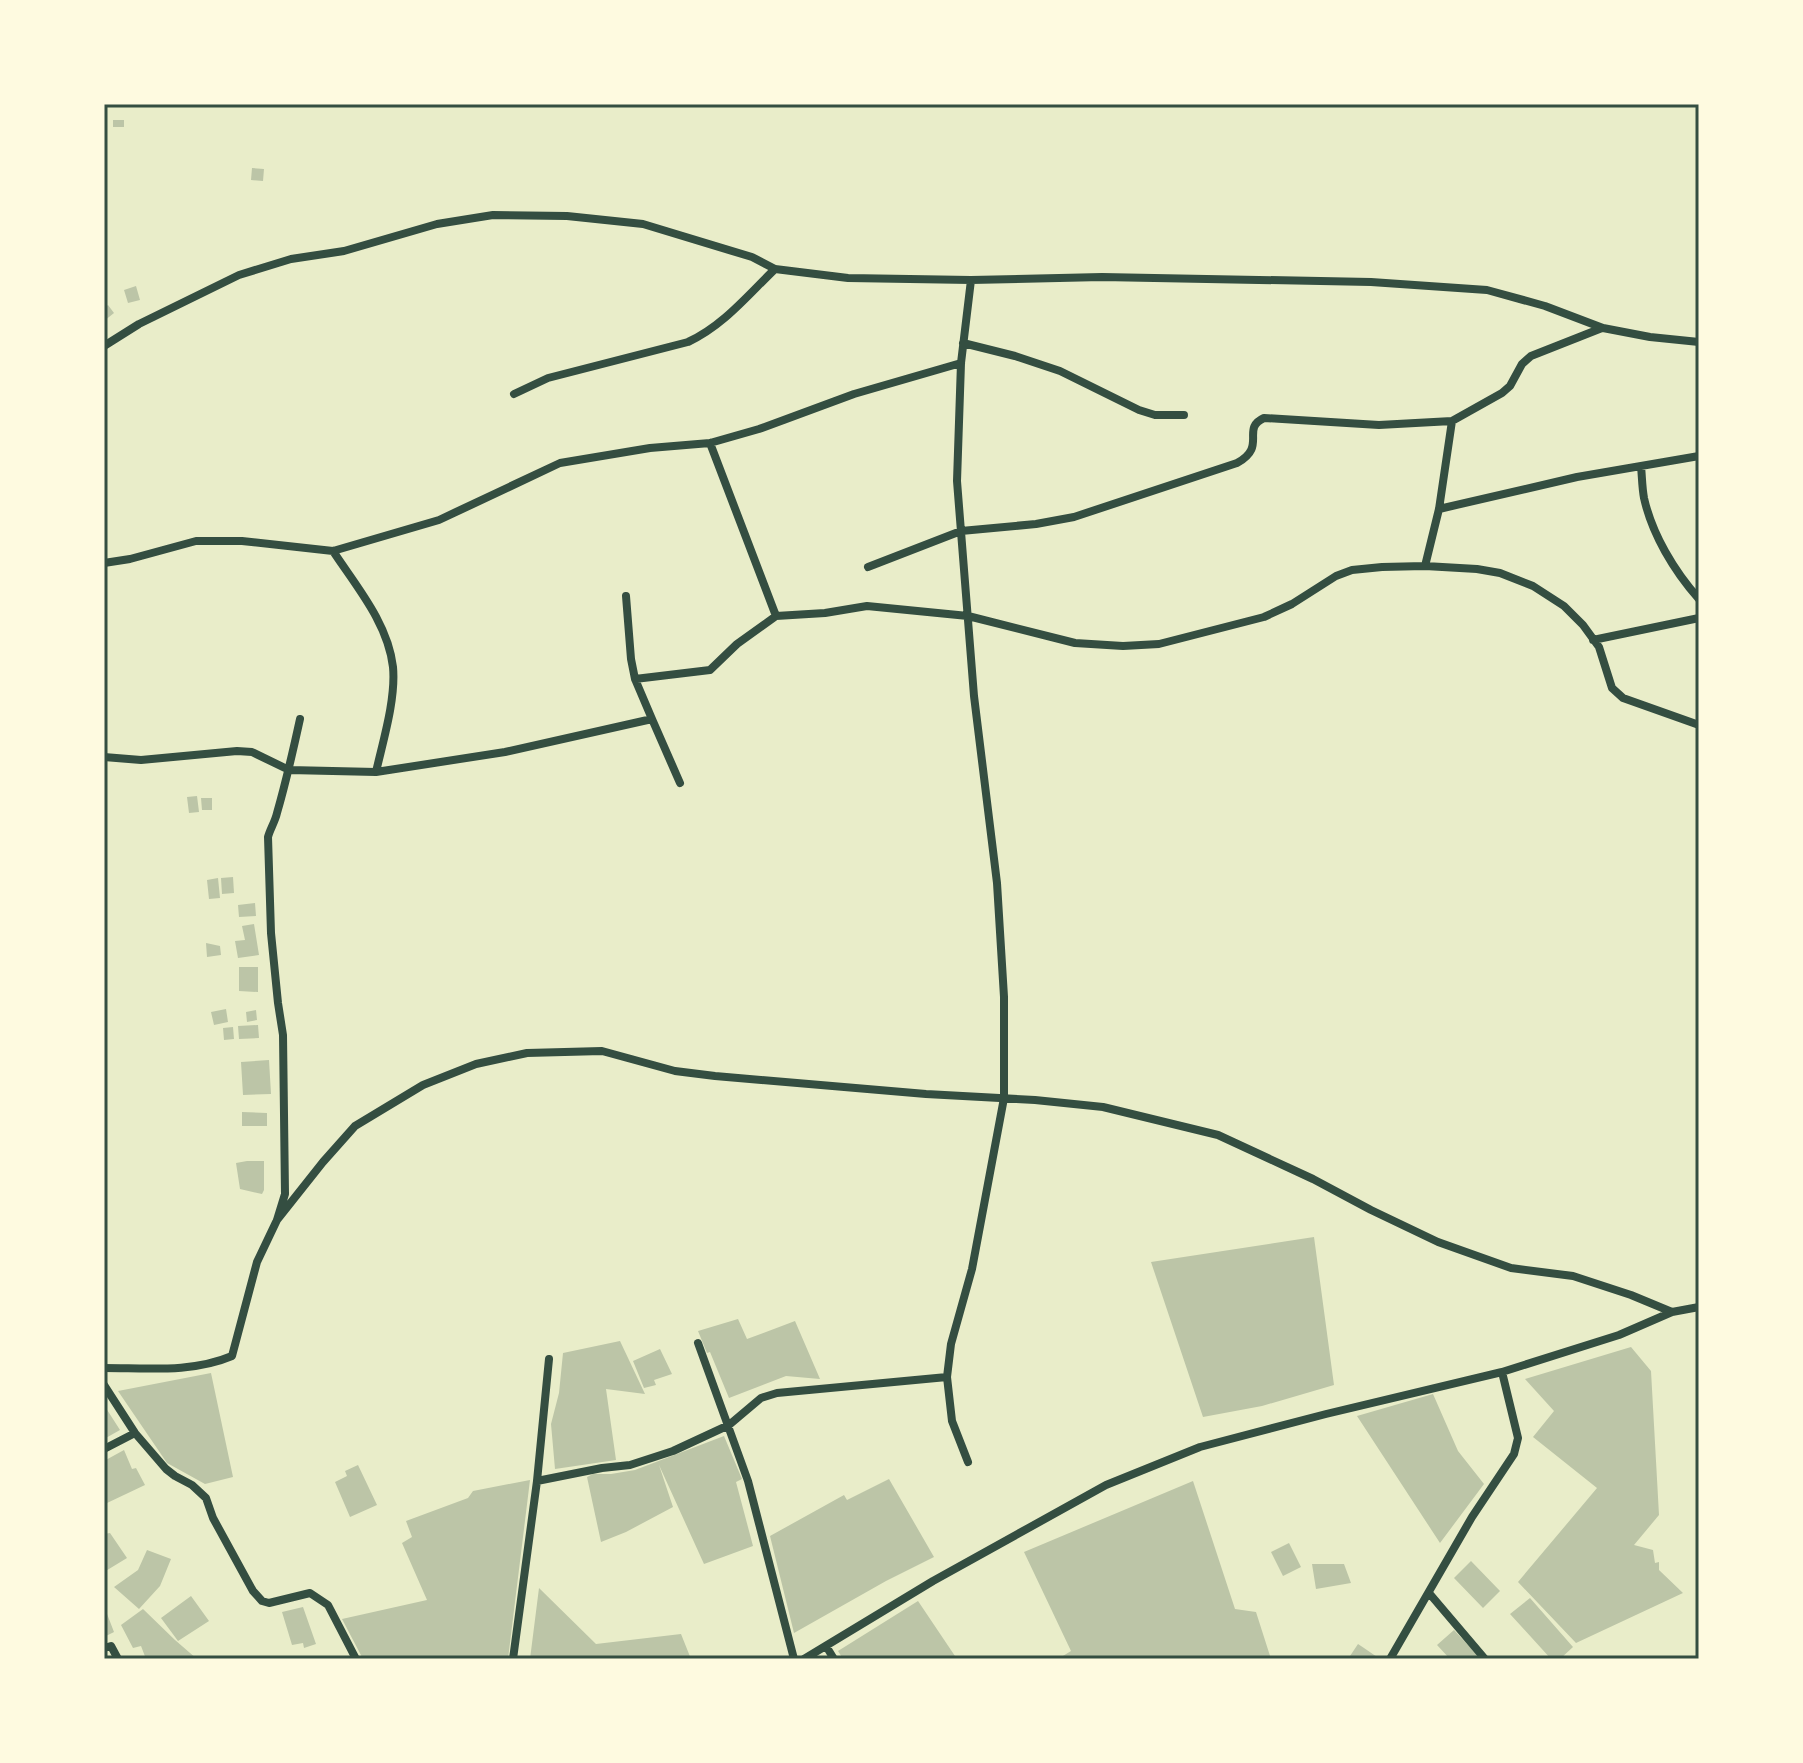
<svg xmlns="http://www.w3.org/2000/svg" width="1803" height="1763" viewBox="0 0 1803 1763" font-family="'Roboto Condensed',sans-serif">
  <rect width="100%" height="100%" fill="#e9edc9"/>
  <path fill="#bcc5a7" d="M113,120h11v7h-11z
    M252,168l12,1 -1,12 -12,-1z
    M136,286l4,14 -12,3 -4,-13z
    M108,305l6,8 -10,8v-13z
    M197,796l2,16 -10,1 -2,-16z
    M201,798h11v12h-10z
    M233,877l1,16 -12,1 -1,-16z
    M218,878l2,20 -11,1 -2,-19z
    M255,903l1,13 -17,1 -1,-12z
    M254,924l5,31 -21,3 -3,-17 10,-1 -3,-14z
    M206,943l14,3 1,9 -14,2z
    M239,967h19v25l-19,-1z
    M226,1009l2,13 -14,3 -3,-13z
    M256,1010l1,10 -10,2 -1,-10z
    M258,1025l1,13 -20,1 -1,-13z
    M233,1027l1,12 -10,1 -1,-12z
    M269,1060l2,34 -28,1 -2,-33z
    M242,1112l25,1v13h-25z
    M247,1161h17v29l-2,4 -22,-5 -4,-26z
    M1314,1237l20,148 -72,21 -59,11 -52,-155z
    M738,1319l9,20 48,-18 25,58 -34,-3 -57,22 -19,-46 -3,1 -9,-22z
    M620,1341l25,53 -39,-5 10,71 -61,9 -4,-45 8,-31 4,-40z
    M1631,1347l20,24 8,144 -25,30 19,5 2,13 4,-1v8l24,23 -107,50 -58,-61 79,-94 -64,-51 21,-26 -29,-32z
    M660,1349l12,25 -18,6 2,5 -12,3 -11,-27z
    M211,1373l22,104 -28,7 -38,-21 -49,-72z
    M1433,1394l25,57 26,33 -44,59 -83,-127z
    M104,1405l16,25 -16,9z
    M724,1436l18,43 -6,3 17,64 -49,18 -45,-99 14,42 -47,25 -25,10 -14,-65 6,-3h18l24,-4z
    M124,1450l8,19 4,-1 9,17 -38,18 -3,-4v-38z
    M358,1465l19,40 -27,12 -15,-35 12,-6 -2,-5z
    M889,1479l45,78 -48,24 -92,52 -24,-97 74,-41 3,5z
    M530,1480l-22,179h-145l-21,-40 85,-19 -25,-57 10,-6 -6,-16 62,-23 5,-7z
    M1193,1481l42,128 21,3 15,47h-213l13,-8 -47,-99z
    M110,1533l17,25 -23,14v-38z
    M1289,1543l12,24 -18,9 -12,-24z
    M147,1550l24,9 -11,27 -21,23 -25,-22 24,-17z
    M1471,1561l29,30 -17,17 -29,-30z
    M1312,1564h32l7,19 -35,6z
    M539,1588l57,56 85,-10 10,25h-87l-2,-3 -8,3h-64z
    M191,1596l18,25 -31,20 -17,-23z
    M1530,1598l43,49 -13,12h-9l-41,-45z
    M918,1601l39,58h-114l-5,-8z
    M104,1606l10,26 -10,5z
    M303,1607l13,37 -12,4 -1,-5 -11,2 -10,-33z
    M143,1609l32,31 22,19h-51l-5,-13 -8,2 -12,-23z
    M1454,1630l27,29h-31l-13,-14z
    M1358,1644l6,4 16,11h-26l-4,-3z"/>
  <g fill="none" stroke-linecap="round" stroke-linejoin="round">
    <path stroke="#344e41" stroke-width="8" d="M963,343l52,13 45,15 79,39 16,5h29
      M104,346l35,-22 100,-49 52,-16 53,-8 93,-27 56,-9 74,1 76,8 109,33 23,12 73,9 123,2 131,-3 269,5 116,8 58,16 58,22 47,9 49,5
      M514,394l34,-16 140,-36c35,-16 60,-47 87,-73
      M710,443l66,173
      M1641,466c1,10 1,21 3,32 8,36 30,73 55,101
      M1439,509l138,-32 122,-21
      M333,551c23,35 55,72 60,116 3,32 -10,74 -17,105
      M104,563l26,-4 66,-18h46l91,10 106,-31 121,-57 90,-15 60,-5 49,-14 95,-35 107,-31
      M1425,566l14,-57 13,-88
      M868,567l93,-36 75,-7 38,-7 163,-54c31,-17 3,-34 27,-45l115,7 73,-4 50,-28 8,-7 12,-22 9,-8 71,-28
      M1593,640l106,-22
      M635,679l75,-9 27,-26 39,-28 49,-3 42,-7 101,10 107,27 48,3 36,-2 105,-27 28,-13 44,-28 16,-6 30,-3 43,-1 52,3 23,4 33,13 31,20 19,19 16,22 13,41 11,10 76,27
      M652,719l28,64
      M104,757l37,3 96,-9 15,1 37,18 87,2 129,-20 147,-33 -17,-40 -4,-20 -5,-63
      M277,1220l46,-58 32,-36 68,-41 53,-21 51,-11 75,-2 73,20 40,5 211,18 109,6 68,7 115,28 95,44 58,31 67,32 73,26 62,8 58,19 41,17
      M698,1343l50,138 46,178
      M104,1368c43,0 88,5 128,-12l25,-94 20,-42 8,-26 -2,-159 -5,-32 -7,-70 -3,-96c2,-8 7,-15 9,-24 9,-31 16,-62 23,-94
      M104,1385l31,48 31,36 9,7 17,9 14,13 7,20 40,73 9,10 7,2 41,-10 18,12 28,54
      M104,1449l31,-16
      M968,1462l-16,-41 -5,-44 4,-33 21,-75 32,-171v-101l-7,-114 -23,-187 -17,-215 4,-118 10,-83
      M537,1481l65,-13 28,-3 43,-14 56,-26 32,-27 16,-5 170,-16
      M1429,1593l56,66
      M826,1646l8,13
      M104,1648l7,-2 7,13
      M513,1659l24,-178 12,-122
      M804,1659l129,-78 173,-96 94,-38 126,-33 176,-42 117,-37 53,-23 27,-5
      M1390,1659l82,-142 42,-63 4,-16 -16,-66"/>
  </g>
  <rect width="1803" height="1763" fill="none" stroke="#fefae0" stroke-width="212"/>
  <rect x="106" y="106" width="1591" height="1551" fill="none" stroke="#344e41" stroke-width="3"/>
</svg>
